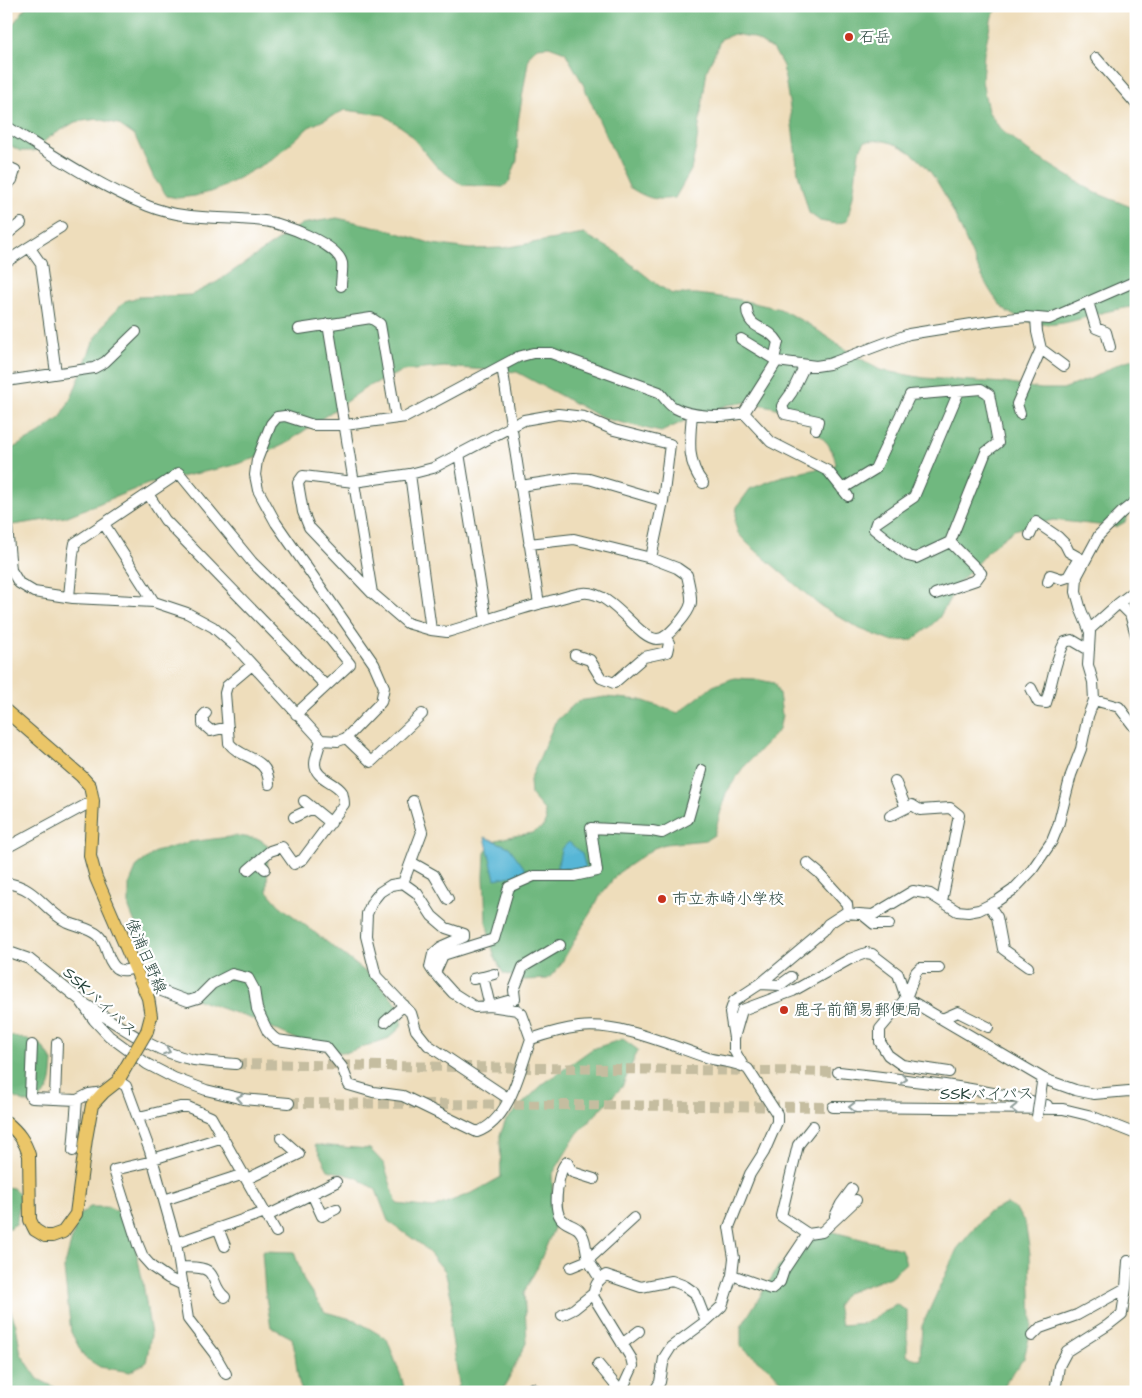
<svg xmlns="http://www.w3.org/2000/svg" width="1142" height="1398" viewBox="0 0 1142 1398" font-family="'Architects Daughter','Klee One',sans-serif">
  <rect width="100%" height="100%" fill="#fff"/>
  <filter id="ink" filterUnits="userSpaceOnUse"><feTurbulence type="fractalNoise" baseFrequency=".02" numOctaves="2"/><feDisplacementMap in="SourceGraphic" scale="10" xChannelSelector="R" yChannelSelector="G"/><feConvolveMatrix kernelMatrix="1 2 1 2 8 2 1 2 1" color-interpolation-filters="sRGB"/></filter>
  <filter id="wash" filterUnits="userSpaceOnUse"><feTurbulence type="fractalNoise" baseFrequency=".0096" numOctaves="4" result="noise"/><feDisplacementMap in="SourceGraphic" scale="20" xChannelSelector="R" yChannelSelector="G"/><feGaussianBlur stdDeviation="1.12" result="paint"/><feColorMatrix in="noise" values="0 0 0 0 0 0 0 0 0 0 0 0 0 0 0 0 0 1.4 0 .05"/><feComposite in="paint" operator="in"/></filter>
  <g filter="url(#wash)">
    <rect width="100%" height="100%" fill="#edb"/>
    <path fill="#70b87f" stroke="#487a5a" d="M27,6h973l-8,10 -8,37 -2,28 6,30 13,19 31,24 64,39 40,16v97c-9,2 -18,3 -27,5 -24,5 -52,19 -78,11 -7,-2 -21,-7 -27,-13 -42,-43 -51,-155 -120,-168 -6,-1 -13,0 -19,0l-6,10 -6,45 -6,25 -11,3 -16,-3 -11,-8 -11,-40 -8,-65 -7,-42 -9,-16 -22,-13 -18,-3 -13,5 -14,31 -11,77 -5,23 -16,28c-22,3 -28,0 -46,-11l-47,-105 -17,-30 -16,-6 -12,1 -8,9 -11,66 -1,38 -8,22 -6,5 -41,-2 -25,-18 -30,-36 -23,-16 -39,-5 -36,17 -36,32 -56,31 -22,6 -17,2 -11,-2 -13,-18 -19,-42 -17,-12 -20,-5 -23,3 -27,16 -13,13h-15l-14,-8v-110z
      M337,218l45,10 51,16 36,5 34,-1 81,-14 32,18 39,31 17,11h25l39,5 44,10 30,16 36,25 34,20 44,8 80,5 37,6h22l27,-10 30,-16 16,-5v131l-7,24 -4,9 -9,5 -63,-7 -39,10 -22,17 -34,37 -19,34 -12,11 -15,11 -21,1 -31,-12 -41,-24 -72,-62 -9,-10 -3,-10 2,-16 13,-18 33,-13 53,-11 -2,-10 -6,-11 -18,-19 -17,-13 -25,-6 -20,-4 -20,3 -33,11 -34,16 -59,-14 -85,-46 -73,-5 -41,4 -36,16 -82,57 -29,14 -25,8 -83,18 -83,33 -59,9v-74l34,-19 21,-16 12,-23 20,-52 18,-27 14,-14 14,-4 52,-2 26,-13 85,-58z
      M734,678l21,1 19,4 5,11 3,21 -3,15 -37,39 -16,24 -12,42 -8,5 -41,4 -11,4 -36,25 -18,23 -41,71 -11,12 -25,1 -20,-7 -9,-18 -8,-34 -2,-44 1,-24 8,-12 15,-4 24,-4 11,-6 3,-7 -2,-10 -13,-15 -1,-15 25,-58 23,-21 27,-4 36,3 37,13 35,-27z
      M237,836l22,3 9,6 -1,46 12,14 97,75 27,31 -2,16 -12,11 -44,15 -34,-7 -56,-26 -57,-20 -29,-13 -28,-49 -12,-30v-23l8,-19 18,-14 35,-10z
      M6,1035l19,4 16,6 12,16c-2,22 0,30 -21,43l-11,-3 -15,-9z
      M623,1039l15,11 -16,37 -45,47 -25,41 2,53 -17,40 -13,24 3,49 -25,51h-48l5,-8 -9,-59 2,-25 -7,-29 -22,-25 -35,-25 -12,-31 -20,-13 -28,-7 -13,-25 55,4 14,15 13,40 36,4 41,-16 27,-15 -1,-42 6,-15 37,-36 49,-35z
      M6,1187l7,1 8,7 -5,29 -10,6z
      M1007,1204l8,5 10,13 5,32 2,72 -8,32 -25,34h-207l-22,-23 -29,-22v-20l36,-58 28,-32 24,-6 72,18 5,14 -16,14 -44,16 -9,12 4,20 25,-2 30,-19 11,7v45l13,4 2,-34 35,-77 30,-36z
      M90,1207h19l20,10 14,66 8,52 -5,28 -16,9 -30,-5 -16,-10 -13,-25 -7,-63 14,-53z
      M262,1251l32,1 10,29 21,31 30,8 32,19 15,40 3,13h-103c-7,-18 -5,-36 -10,-54l-21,-11 -6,-36z
      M6,1299l10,26 5,29 17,25 22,11 14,2h-68z"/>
    <path fill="#57b6d6" stroke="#3b7a85" d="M485,837l24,10 19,26 -33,6z
      M569,842l13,12 4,14 -29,1 4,-20z"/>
  </g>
  <g filter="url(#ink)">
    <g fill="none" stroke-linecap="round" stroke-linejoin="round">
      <path stroke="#c5bda0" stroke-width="10" stroke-dasharray="10 5" stroke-linecap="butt" d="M236,1064l602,8
        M289,1103l544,4"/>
      <g stroke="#3e5548" stroke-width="12">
        <path id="minor" d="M1096,58l40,46
          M6,126c47,29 91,59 142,80 37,15 77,10 116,15 18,2 74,23 78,42 1,7 -1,16 -1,23
          M6,166l9,4 -3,10 -6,6
          M6,235l15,-12
          M6,262l23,-15
          M1088,302l8,26 10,4 4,15
          M747,309c1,22 21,16 31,33l-4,17
          M1036,318l1,14 4,17 23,17
          M328,324l44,269
          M299,329l72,-11 9,6 16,94
          M741,339l36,22
          M805,365l-13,27 -10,14 3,8 33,7 -2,8
          M502,366l37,238
          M56,373l-15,-109 -12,-17 32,-20
          M6,381l88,-13 11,-6 31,-30
          M744,413l27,29 57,29 20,25
          M558,414l26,3 30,13 56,14 -7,57 -12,57 26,10 10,7c5,25 9,29 -9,49 -6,6 -12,15 -21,15 -19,0 -45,-49 -74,-46 -11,1 -22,6 -33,8 -35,9 -69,21 -103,31l-16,-2 -24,-7 -35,-30 -63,-66 -6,-15 -5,-29 5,-7 51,6 56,-8 23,-6 91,-48z
          M692,414c-2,25 -6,48 11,69
          M1020,414l-3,-10 24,-55
          M459,453l27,167
          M410,474l21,156
          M520,486l54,-8 15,1 74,22
          M842,489l33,-20 35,-74 71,-6 8,5 9,49 -12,9 -36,90 -34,16 -8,-2 -34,-27 2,-6 38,-26 45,-106
          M148,494l17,26 161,166
          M6,515l5,55 8,13 15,9 39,6 81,4 33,11 26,14 22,19 86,94 17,1 8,-3 35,-36 3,-15 -10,-23 -98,-141 -18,-33 -3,-15 2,-15 14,-36 6,-7 8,-1 28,9h32l61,-8 112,-60 15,-4h18l108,39c5,5 9,12 14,15 17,10 52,11 71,6l33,-52 39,5 13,-2 80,-30 88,-14 29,-3 23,2 87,-38
          M104,524l50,78
          M1030,535l6,-13 22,15 7,7 4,8 16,9
          M529,544l45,-5 77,19
          M1048,582l2,-7 12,4 6,-2 8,-14
          M935,594l41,-14 5,-7 -31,-31
          M69,597l4,-43 2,-11 104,-70 73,89 78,77 20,25 -54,50
          M1119,603l17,-13
          M1089,630l30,-27 11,11 6,21
          M575,655l15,5 11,18 13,5 30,-26 23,-5 2,-9 -4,-7
          M252,665l-25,21 -2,7 4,50c12,17 39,12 40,41
          M1031,688l7,14 8,1c6,-19 9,-44 19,-61l7,-2 17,10
          M1094,700l25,7 17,22
          M206,713l-3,3v8l8,7 17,-4
          M346,738l25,24 51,-48
          M895,781l11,27
          M304,801l27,22
          M413,801l9,31 -19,51 -12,2 -11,7 -8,10 -5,12 -1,22 10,40 35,37 5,17 12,15 81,54
          M890,816l22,-11 8,5 30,-2 9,7 -17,86
          M294,817l19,-9
          M6,848l87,-47
          M258,862l7,7
          M411,862l23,13 14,24
          M807,863l12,10 28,31 1,10
          M248,870l22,-19 12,-4 12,17 9,-5 41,-55c0,-3 -1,-8 -2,-12 -7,-11 -27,-13 -27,-28 0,-7 4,-16 6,-24
          M6,883c31,4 37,27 61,39 9,4 23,6 31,13 10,9 8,25 18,33 6,4 12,2 18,0
          M403,883l14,10 15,23 14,12 18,6v3l-23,10 -8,7 -3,13 4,6
          M989,905l8,12 6,32 25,18
          M863,915l11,9h15
          M6,951l23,8 51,41 14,20 15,16 38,28 27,14 32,12 37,9 46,4
          M939,968h-19l-4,4 -10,26 -26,31v13l8,13 14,10 47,7
          M494,974l-11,3 7,29 25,-7 -1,-9 9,-23 37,-22
          M473,979l10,-2
          M760,984l20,1 11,-8
          M143,987l16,3 29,11 10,-3 14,-14 20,-10 16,4 6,11 3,20 11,23 5,5 4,3 49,7 16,20 7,18 24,7 30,4 74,36c33,-11 43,-63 54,-93 15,-5 32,-10 48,-12 41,-5 90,18 129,31 13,4 28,3 40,11l29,45v8l-13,30 -14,22 -21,53 5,31 -2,17 -10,31 -16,15 -35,26 -7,11 -4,24 -6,10
          M85,1004c34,21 68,48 109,56 14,2 28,3 42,4
          M942,1019l16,-7 30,15
          M385,1022l19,-17
          M734,1038l-4,-25 4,-12 26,-17 62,-52 6,-8 17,-11 28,2 40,-24 17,3 27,17 11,1 11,-2 18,-9 16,-11 19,-20 20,-29 6,-15 13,-51 10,-26 7,-33 6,-16 -1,-18 -5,-17 2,-33 -9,-22 -5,-18 1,-16 22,-41 23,-23 14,-11
          M531,1039l-9,-25 -5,-4 -27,-4 -15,1 -22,-14 -18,-20 8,-18 51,-16 15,-52 25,-11h40l23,-5 -6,-43 61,3 10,2 26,-14 14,-49
          M32,1045l-2,50 2,3 45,2 -4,51
          M742,1064l-8,-14v-12l8,-28 51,-19 57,-32 16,-6 6,1 26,20 8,24 138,81 31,11 19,4 35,-3 7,1
          M838,1072c70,8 140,15 209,33
          M118,1081l8,5 24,65 26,92 12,76 26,34 12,21
          M55,1099l2,-56
          M77,1100l12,-6 15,-2
          M833,1107l230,2 25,6 48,19
          M139,1117l41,-10h8l23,10 65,115
          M153,1159l70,-22
          M153,1161l-39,9 24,75 5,12 9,10 16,11 15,7
          M247,1179l52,-25 -18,-16
          M312,1194l10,22 14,-7
          M164,1200l80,-26
          M267,1216l69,-34
          M835,1216l6,-12 11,-15
          M218,1228l7,18
          M808,1234l14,-2 34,-32
          M176,1243l89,-31
          M180,1267c8,1 21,-1 28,4 8,6 6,18 17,26
          M571,1267l17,-7c-2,-9 -2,-23 -9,-30 -5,-5 -15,-6 -19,-13 -7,-10 -2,-48 7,-55l5,10 22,7
          M732,1275l39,14 9,-7 4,-12 24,-36 -27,-18 17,-71 15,-19
          M600,1279l-12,-19 46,-42
          M562,1315l12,-6 20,-16
          M1032,1336l8,-8 37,-13 49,-27
          M622,1344l17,-13
          M598,1364l23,28
          M530,1392l2,-4 6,4
          M621,1392l12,-26 -2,-8 -38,-62c2,-11 4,-15 13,-21l35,12 31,-6 13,5 10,7 11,28
          M1055,1392l4,-26 8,-15 41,-26 14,-11 4,-26 2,-27 8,1"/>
      </g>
      <g stroke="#3e5548" stroke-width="14">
        <path id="major" d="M6,711l75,65 9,10 3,15 -3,55 6,22 52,120 3,18 -4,15
          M6,1122c12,10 19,19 23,33l1,65 5,10 10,6h7l11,-4 13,-18 10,-75 6,-34 12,-13 14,-11 5,-9"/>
      </g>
      <use href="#minor" stroke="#fff" stroke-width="10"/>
      <use href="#major" stroke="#ebc669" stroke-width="12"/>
      <g stroke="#3e5548" stroke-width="12" stroke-linecap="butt">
        <path id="minor-bridge" d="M1037,1117l5,-34"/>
      </g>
      <g stroke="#3e5548" stroke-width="14" stroke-linecap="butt">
        <path id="major-bridge" d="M123,1072l24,-41"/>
      </g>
      <use href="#minor-bridge" stroke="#fff" stroke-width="10"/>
      <use href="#major-bridge" stroke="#ebc669" stroke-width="12"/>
    </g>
    <defs><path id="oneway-chevron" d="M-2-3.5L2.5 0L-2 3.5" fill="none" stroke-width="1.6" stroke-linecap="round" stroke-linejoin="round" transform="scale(1.25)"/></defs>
    <g stroke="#8f9e9a">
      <use href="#oneway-chevron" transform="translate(167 1051) rotate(20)"/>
      <use href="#oneway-chevron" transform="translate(904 1079) rotate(6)"/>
      <use href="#oneway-chevron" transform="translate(240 1098) rotate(-170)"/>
      <use href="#oneway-chevron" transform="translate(852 1107) rotate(-179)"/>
      <use href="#oneway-chevron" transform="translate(1014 1109) rotate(179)"/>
    </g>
  </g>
  <g fill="#c8321e" stroke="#fff" stroke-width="2">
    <circle cx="849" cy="37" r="5"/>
    <circle cx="662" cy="899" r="5"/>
    <circle cx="784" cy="1010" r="5"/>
  </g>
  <g text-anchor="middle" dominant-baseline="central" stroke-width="4.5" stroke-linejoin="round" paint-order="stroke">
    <g font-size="16" fill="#1f3d34" stroke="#fff" text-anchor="start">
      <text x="859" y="37">石岳</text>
      <text x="672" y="899">市立赤崎小学校</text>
      <text x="794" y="1010">鹿子前簡易郵便局</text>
    </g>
    <g font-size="16" fill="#1f3d34" stroke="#fff">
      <text transform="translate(146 956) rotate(67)">俵浦日野線</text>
      <text transform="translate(100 1002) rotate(43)">SSKバイパス</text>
      <text x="987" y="1094">SSKバイパス</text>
    </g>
  </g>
  <rect width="1142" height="1398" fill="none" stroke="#fff" stroke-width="25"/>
</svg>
